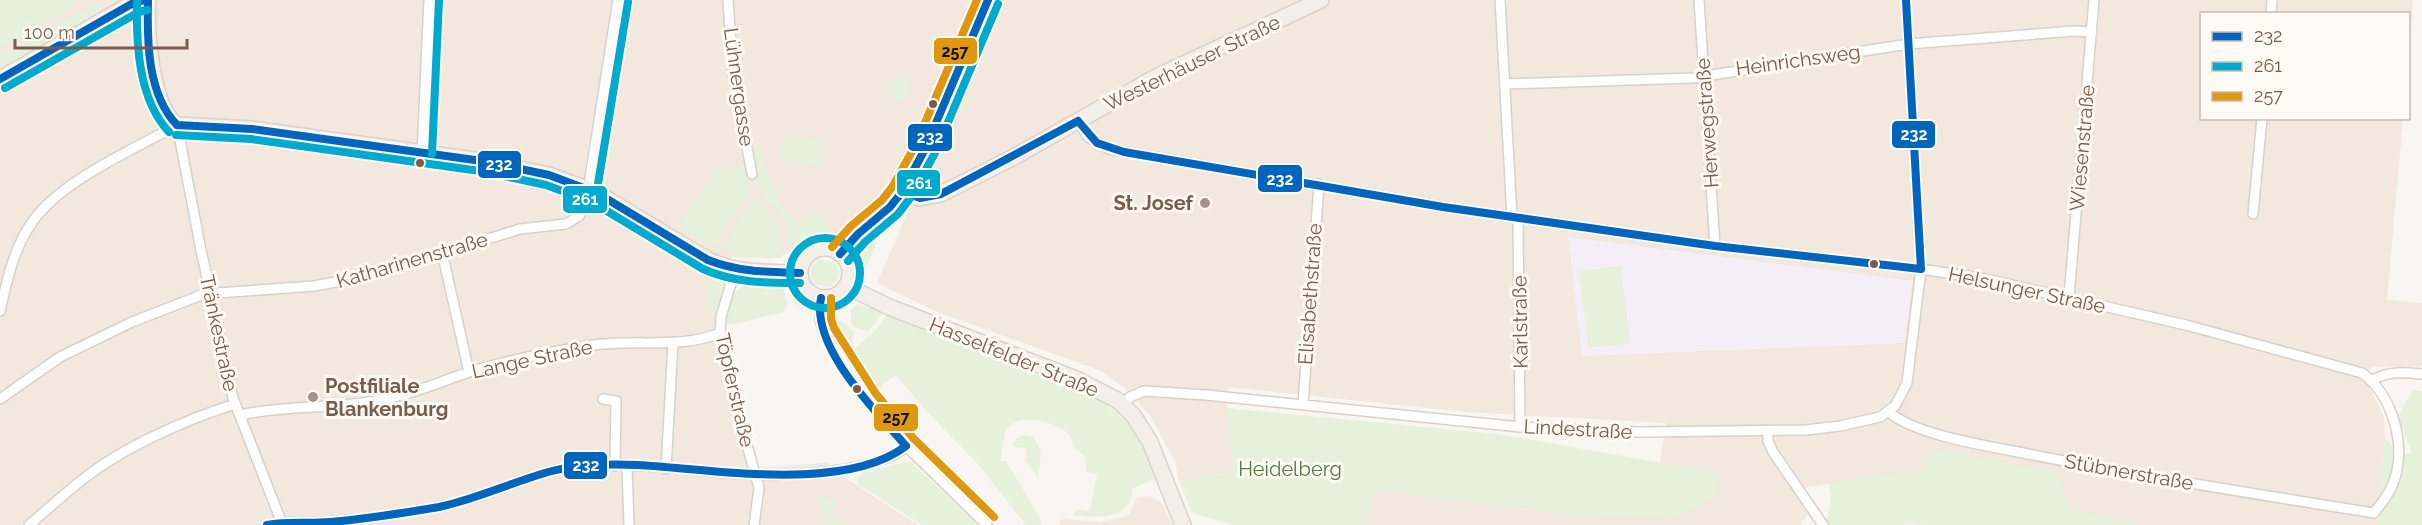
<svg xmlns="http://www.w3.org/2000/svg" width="2422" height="525" viewBox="0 0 2422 525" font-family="Raleway,sans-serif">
  <rect width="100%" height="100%" fill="#f9f5f0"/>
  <path fill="#f2e8de" d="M0,0h982l-4,13 -65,147 -20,34 -57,41 -60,23 -45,-1 -16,63 38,148 74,-5 17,14 74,48h-918z
    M1001,0h1412l-4,56 -1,-42h-206v104l201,1 -16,181 35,3v63l-51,1 -5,13 18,37 1,22 -7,86h-240l-70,-16 -138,-61 -8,22 -126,19 9,10 3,15 -8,11h-432l5,-35 204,26 140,-43 -57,-10 6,-40 -202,-11 -236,-25 -1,21 7,64 -55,9 -4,-20 -25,-45 -26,-29 -25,-17 -162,-58 -60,-29 97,-223 17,-28z
    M1149,496l13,7 10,22h-113l1,-4 3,-2 37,3 25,-5 5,-4 7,-16z"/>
  <path fill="#f6eef6" d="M1568,237l344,44 -7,62 -323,13z"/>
  <path fill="#e7f0db" d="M0,0h75l3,5 -47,25 -11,10 -20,7z
    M99,4l6,4 -68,38 -37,24v-17l18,-4 15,-13 58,-30z
    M887 89a12 12 0 1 1 24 0a12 12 0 1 1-24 0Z
    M785,133l41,9 -5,25 -42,-8z
    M757,144l20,51 18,29 23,-11 17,24 -25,4 -21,15c1,-7 2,-16 1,-24 -3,-15 -20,-26 -29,-37 -9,-12 -8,-38 -4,-51z
    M748,164l2,28 -34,55 -39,-19 42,-59z
    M755,199h4l23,27v32l-42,-2 -16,-6c6,-14 18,-44 31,-51z
    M873,237l4,5 -16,38c-10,-15 -6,-37 12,-43z
    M821,259l14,4 4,9 -2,9 -8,6 -15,-3c-6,-10 -4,-19 7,-25z
    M1621,266l9,77 -42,5 -9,-77z
    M712,274l10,4 3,5 -12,35 -5,-27z
    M781,282l7,23 -4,7 -54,13 -5,-2c8,-42 17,-39 56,-41z
    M788,283l10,6 11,21 -16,-7z
    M857,304l26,9 -15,19 -13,-5 -4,-5v-12z
    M887,314l209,84c38,26 44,39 58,81l-22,10c1,30 -35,30 -58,26l3,-6 13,2 7,-37 -11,-2c0,-19 0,-14 -13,-25 -1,-4 -1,-10 -5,-13 -9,-11 -39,-18 -52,-12 -4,2 -8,6 -11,10l-5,29h6l33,55 2,9h-15l-48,-61 -49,-50 -33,-39 -18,13 -13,-15h-5l-11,-19 28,-25z
    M831,316l12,6 10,9 -1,13 -7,5c-7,-10 -17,-20 -14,-33z
    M2413,390l9,2v133h-44l7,-86 17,15h10l-14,-39z
    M1227,408l271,26 220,39 -1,24 -45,22 -95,-3 -204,-26 -5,35h-135l-41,-12 -13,-32 55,-9z
    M1023,435l11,2 7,15 -3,26 -13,-18 2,-7 -2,-5 -13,-1 4,-8z
    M1930,448l129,25 9,35 70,17h-216l-11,-2 -11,2h-75l6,-22 -2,-20 93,-13z
    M910,461l68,64h-56l-63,-40 -2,-7 4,-5z
    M819,494l19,9 -7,12 16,10h-21z"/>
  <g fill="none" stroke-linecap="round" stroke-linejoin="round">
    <g stroke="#d7d1cb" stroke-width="12">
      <path id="minor" d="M728,0l5,73 19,101
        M1500,0l12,217
        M1699,0l16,246
        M2271,14l1,-14
        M1505,84l188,-6 215,-34 167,-13 17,1
        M1078,121l10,16 21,12 334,58 272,39 206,23 65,10 200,46 176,48c32,23 46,77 30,113 -4,10 -12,19 -18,27 -117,-19 -235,-37 -351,-60 -35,-7 -108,-18 -134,-41
        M422,154l7,-154
        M2253,214l9,-96
        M1518,218l2,209
        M442,252l27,120
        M735,270l-14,47 -1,16 17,76 22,79 -5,37
        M2069,297l25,-297
        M821,298l-1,22 4,13 44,67 38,46 81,79
        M0,311c7,-31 14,-64 33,-90 29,-41 100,-71 144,-96l24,125 32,148 48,123
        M2372,380c18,-9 30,-8 50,-6
        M0,399l60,-42 72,-35 72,-28 110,-8 54,-10 152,-47 46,-5 13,-8 7,-13 32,-203
        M603,399l13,2 -1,65
        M1303,404l16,-220
        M1123,405l7,-8 14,-6 62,4 314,32 120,5 166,-2 34,-4 40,-9 15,-11 12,-23 14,-114 -15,-269
        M240,415c49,-11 100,-5 150,-17 28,-6 55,-18 82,-27 38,-11 77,-19 116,-25 44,-8 90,4 132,-13
        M1768,432v9l5,11 50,73
        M627,466l2,59
        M666,469l7,-126
        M29,525c18,-15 35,-31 53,-45 41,-33 103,-60 153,-76
        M267,525c20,-5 41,-1 62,-3 38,-3 76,-9 113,-16 51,-10 95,-38 148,-41 62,-3 124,10 186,10 31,0 109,-6 130,-29"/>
    </g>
    <g stroke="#d7d1cb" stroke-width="15">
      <path id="tertiary" d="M902,192l23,-43 63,-149"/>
    </g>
    <g stroke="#dad1cc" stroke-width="18">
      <path id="primary" d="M148,0c-2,29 3,108 29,125l75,4 230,32 67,14 48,18 111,67c30,14 60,12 92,13
        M0,79l112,-64 23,-13 10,-2
        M800 273a25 25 0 1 1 50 0a25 25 0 1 1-50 0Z
        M840,254c18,-24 44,-38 62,-62l18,6 21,-4 73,-37 142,-80 165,-77
        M846,286l43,21 187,72 41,21 16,15 17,27 33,83"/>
    </g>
    <use href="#minor" stroke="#fefefd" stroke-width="9"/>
    <use href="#tertiary" stroke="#fefefd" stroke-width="12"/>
    <use href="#primary" stroke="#f3eee8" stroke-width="15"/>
    <g stroke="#fffaf3" stroke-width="12">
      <path id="bus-1" d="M148,0c-1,40 -1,94 29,125
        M1906,0l15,269
        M0,79l135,-77 10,-2
        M1078,121l19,22 27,9 319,55 272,39 206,23
        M177,125l75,4 230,32 67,14 48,18 111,67c30,12 60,12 92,13
        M902,192l18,6 21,-4 137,-73
        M840,254l18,-20 32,-27 12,-15 23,-43 63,-149
        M821,298c-10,50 55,113 85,148
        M267,525c21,-4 42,-1 64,-3 36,-3 72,-9 108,-15 39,-8 75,-26 113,-36 28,-7 57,-7 86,-6 74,4 206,28 268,-19"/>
    </g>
    <g stroke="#fffaf3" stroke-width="12">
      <path id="bus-2" d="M137,0c-1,43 1,99 32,132
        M5,88l134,-76 8,-2
        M176,135l75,4 229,32 66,14 46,17 111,67c31,14 63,14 97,14
        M432,154l7,-154
        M597,190l31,-188
        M790 273a35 35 0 1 1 70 0a35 35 0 1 1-70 0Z
        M848,261l17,-19 33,-28 13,-17 24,-44 63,-149"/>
    </g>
    <g stroke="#fffaf3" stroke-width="12">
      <path id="bus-3" d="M832,247l19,-21 31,-26 11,-14 23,-42 61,-144
        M831,298v21l3,9 42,66 38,45 80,78"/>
    </g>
    <use href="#bus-1" stroke="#0065bd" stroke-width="8"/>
    <use href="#bus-2" stroke="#00a9ce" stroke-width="8"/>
    <use href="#bus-3" stroke="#de970f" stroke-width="8"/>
  </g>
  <g fill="#7a5c4d" stroke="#fffaf3" stroke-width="2">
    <circle cx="933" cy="104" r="5"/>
    <circle cx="420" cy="163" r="5"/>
    <circle cx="1874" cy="264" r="5"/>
    <circle cx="857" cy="389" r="5"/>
  </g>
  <g fill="#a69286" stroke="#fffaf3" stroke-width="2">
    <circle cx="1205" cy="203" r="6"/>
    <circle cx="313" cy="397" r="6"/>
  </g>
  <g text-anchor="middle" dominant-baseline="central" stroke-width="6" stroke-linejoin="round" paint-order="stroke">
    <g font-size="20" fill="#7a5c4d" stroke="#fffaf3">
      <text transform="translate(1798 60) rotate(-8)">Heinrichsweg</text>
      <text transform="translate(1192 63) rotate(-26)">Westerhäuser Straße</text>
      <text transform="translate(739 87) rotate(82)">Lühnergasse</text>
      <text transform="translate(1707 123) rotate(-94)">Herwegstraße</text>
      <text transform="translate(2082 148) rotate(-85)">Wiesenstraße</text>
      <text transform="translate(412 260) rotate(-16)">Katharinenstraße</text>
      <text transform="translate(2027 290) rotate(12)">Helsunger Straße</text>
      <text transform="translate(1310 294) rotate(-86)">Elisabethstraße</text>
      <text transform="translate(1520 322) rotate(-91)">Karlstraße</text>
      <text transform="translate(219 333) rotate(78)">Tränkestraße</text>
      <text transform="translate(1014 357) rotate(22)">Hasselfelder Straße</text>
      <text transform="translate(532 359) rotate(-12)">Lange Straße</text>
      <text transform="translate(735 390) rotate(77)">Töpferstraße</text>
      <text transform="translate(1578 429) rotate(3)">Lindestraße</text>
      <text transform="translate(2129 472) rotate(10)">Stübnerstraße</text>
    </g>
    <g font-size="20" font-weight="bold" fill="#7a5c4d" stroke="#fffaf3" text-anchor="end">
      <text x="1193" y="203">St. Josef</text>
      <text x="325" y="386" text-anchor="start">Postfiliale<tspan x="325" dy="23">Blankenburg</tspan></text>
    </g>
    <g font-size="20" fill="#537a41" stroke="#fffaf3">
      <text x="1290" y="469">Heidelberg</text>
    </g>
  </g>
  <g stroke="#fffaf3" stroke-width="2">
    <rect x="933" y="37" width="45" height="28" rx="6" fill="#de970f"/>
    <rect x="1891" y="120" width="45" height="29" rx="6" fill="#0065bd"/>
    <rect x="907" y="123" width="46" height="29" rx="6" fill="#0065bd"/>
    <rect x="477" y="150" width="45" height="29" rx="6" fill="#0065bd"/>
    <rect x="1257" y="164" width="46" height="29" rx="6" fill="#0065bd"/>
    <rect x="896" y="169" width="45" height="28" rx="6" fill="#00a9ce"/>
    <rect x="562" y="185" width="46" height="29" rx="6" fill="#00a9ce"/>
    <rect x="873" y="403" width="46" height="29" rx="6" fill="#de970f"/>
    <rect x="563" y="451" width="45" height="29" rx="6" fill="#0065bd"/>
  </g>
  <g font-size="16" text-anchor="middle" font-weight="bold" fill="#fff">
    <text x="1914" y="140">232</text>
    <text x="930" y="143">232</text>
    <text x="499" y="170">232</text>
    <text x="1280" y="185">232</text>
    <text x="919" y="189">261</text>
    <text x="585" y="205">261</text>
    <text x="586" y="471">232</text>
  </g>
  <g font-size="16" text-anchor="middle" font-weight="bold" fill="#111">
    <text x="955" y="57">257</text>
    <text x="896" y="423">257</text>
  </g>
  <rect x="2200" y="12" width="210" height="108" fill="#fffaf3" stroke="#cabbb1" stroke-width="1.5"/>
  <rect x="2212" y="32" width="30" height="9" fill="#0065bd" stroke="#cabbb1" stroke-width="1.5"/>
  <text x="2254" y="42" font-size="18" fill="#7a5c4d">232</text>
  <rect x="2212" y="62" width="30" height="9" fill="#00a9ce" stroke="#cabbb1" stroke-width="1.5"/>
  <text x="2254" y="72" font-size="18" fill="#7a5c4d">261</text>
  <rect x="2212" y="92" width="30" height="9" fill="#de970f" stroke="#cabbb1" stroke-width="1.5"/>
  <text x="2254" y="102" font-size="18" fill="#7a5c4d">257</text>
  <path d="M15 39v9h172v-9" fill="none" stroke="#7a5c4d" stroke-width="3"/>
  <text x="24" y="39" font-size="18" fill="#7a5c4d" stroke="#fffaf3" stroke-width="4.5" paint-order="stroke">100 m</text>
</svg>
